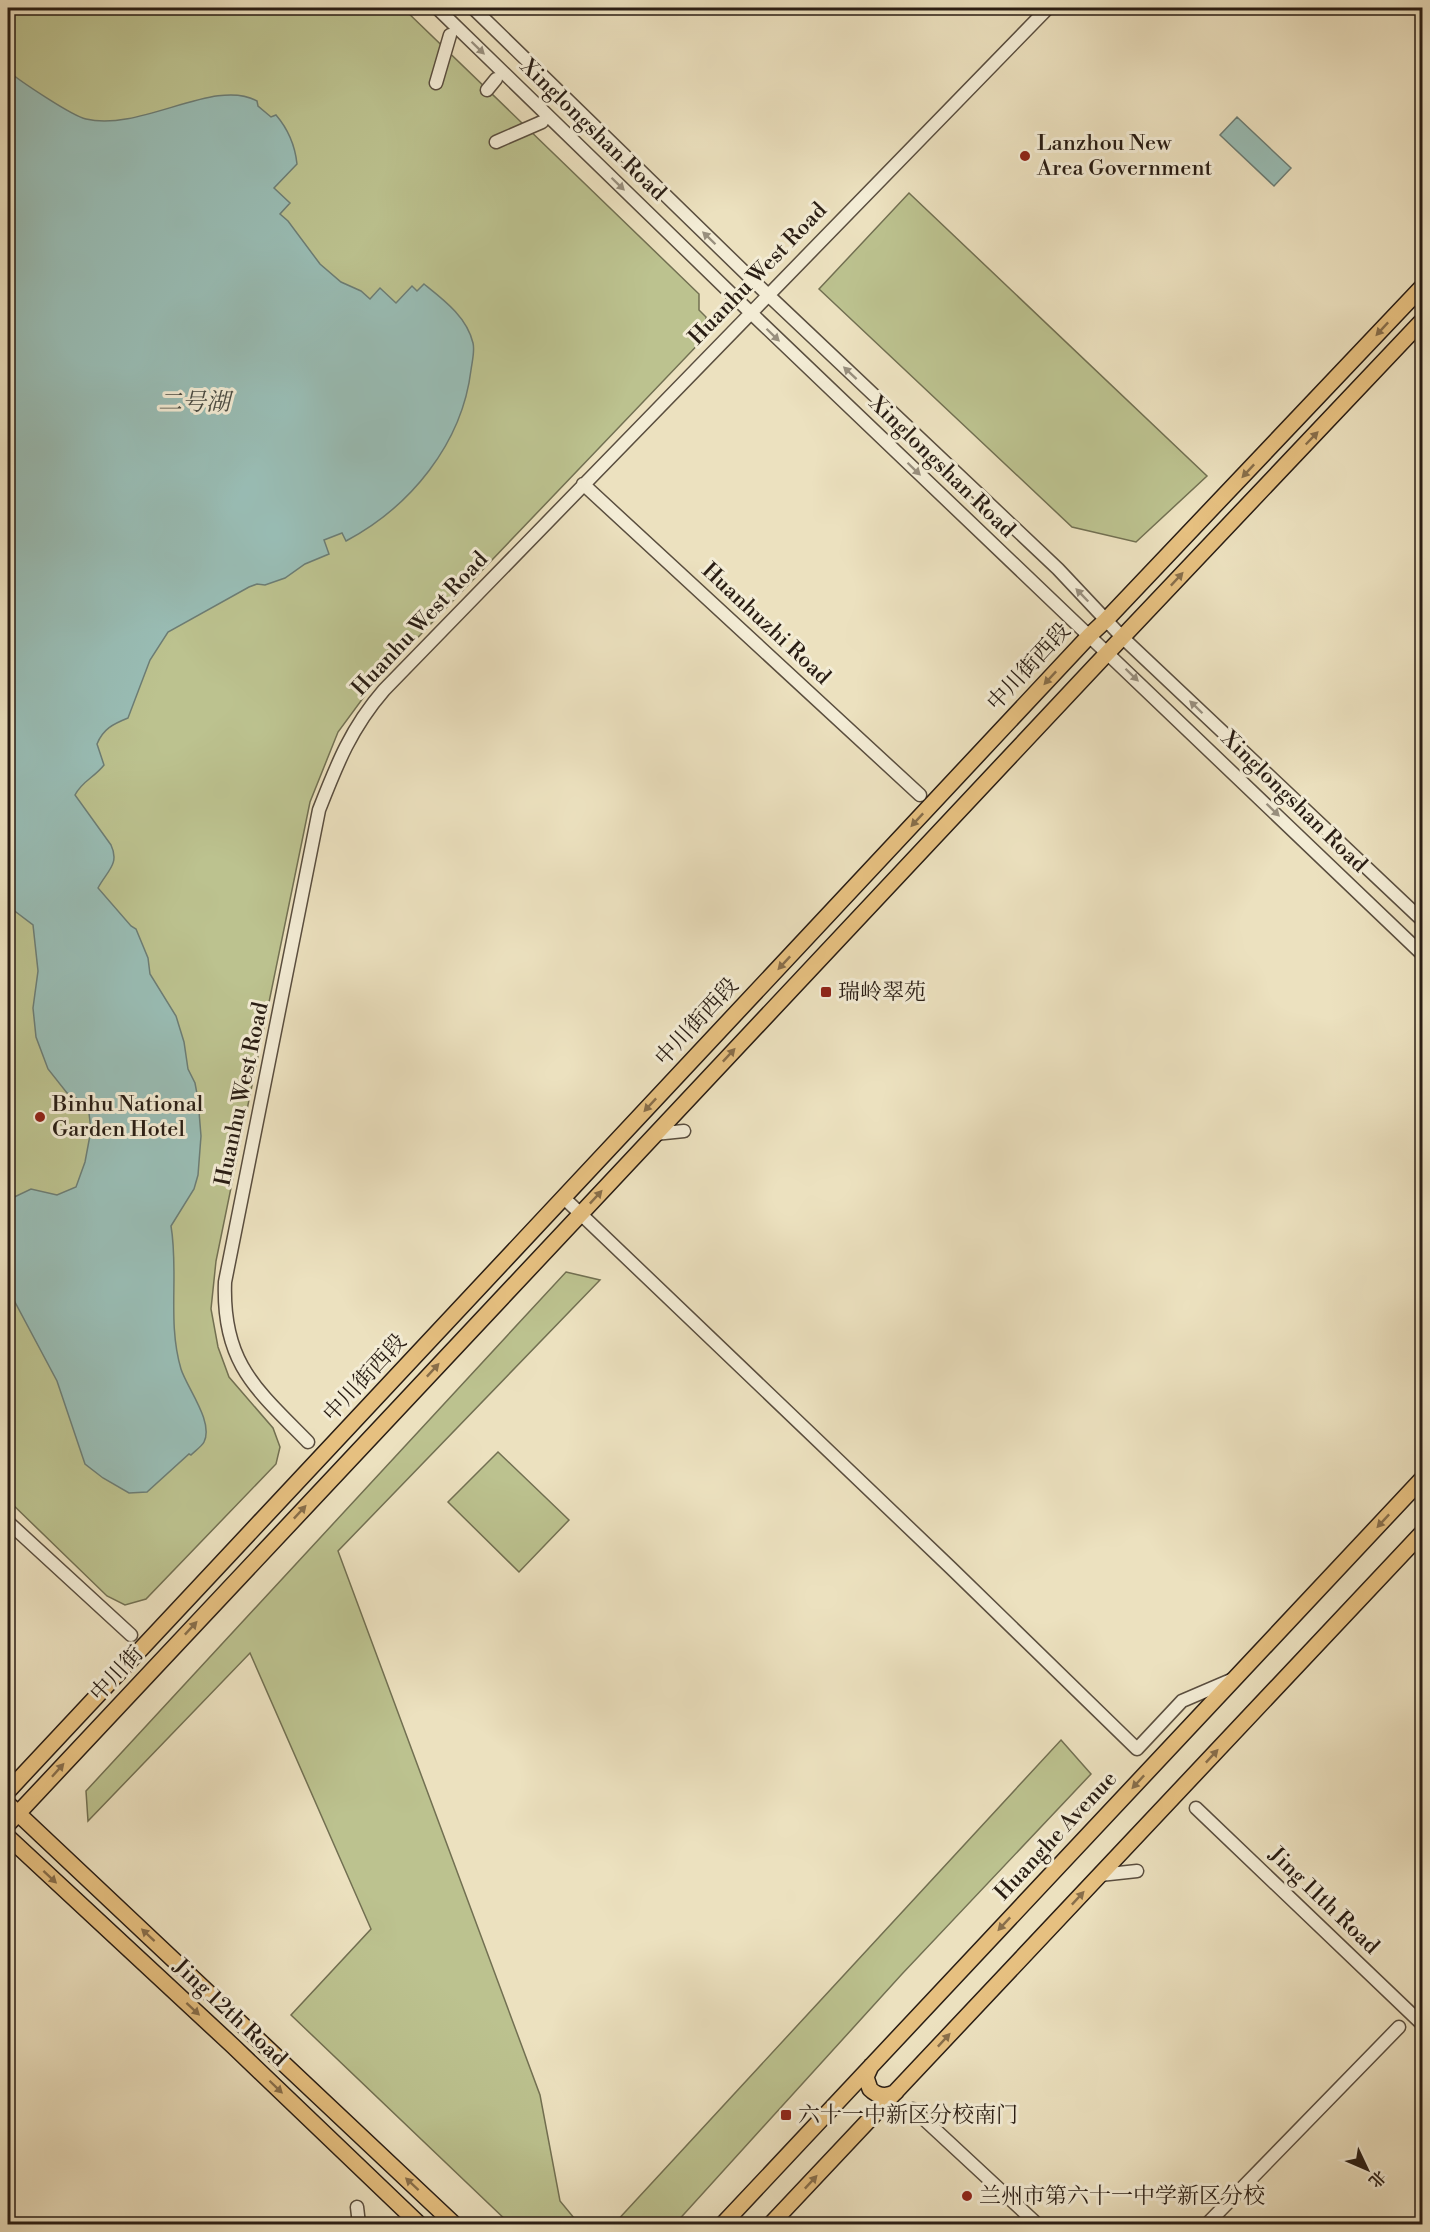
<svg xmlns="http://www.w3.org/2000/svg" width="1430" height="2232" viewBox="0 0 1430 2232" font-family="'Libre Bodoni','Noto Serif SC',serif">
  <rect width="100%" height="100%" fill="#ece1bf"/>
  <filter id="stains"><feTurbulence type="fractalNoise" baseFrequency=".00333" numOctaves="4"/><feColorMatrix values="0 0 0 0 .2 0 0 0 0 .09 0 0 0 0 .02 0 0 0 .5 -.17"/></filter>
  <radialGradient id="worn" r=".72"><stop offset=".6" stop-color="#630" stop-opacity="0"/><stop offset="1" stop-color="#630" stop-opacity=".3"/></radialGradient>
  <path fill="#bcc28f" stroke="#727052" stroke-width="1.5" d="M8,8h395l296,286v16l7,7v12l3,4 -306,320 -37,41 -28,38 -28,70 -94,459 -5,48 7,38 11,30 44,51 7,19 -4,17 -130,135 -21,6 -18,-9 -99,-96z
    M909,193l298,283 -71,66 -64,-15 -253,-238z
    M566,1272l34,8 -262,271 202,544 20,106 19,23h-69l-219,-209 80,-86 -121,-276 -162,168 -2,-30z
    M498,1452l71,68 -50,52 -71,-70z
    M1061,1740l30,34 -189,200 -227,250h-61z"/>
  <path fill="#99bdb5" stroke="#6c7d75" stroke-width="1.5" d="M8,71c12,10 64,45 78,48 55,13 129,-42 171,-18l1,5 13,11 5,-2c12,14 19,30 21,49l-23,24 16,15 -10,11 8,7 32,43 21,18 20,9 9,8 10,-11 16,15 16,-17 5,5 7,-7c20,16 43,33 49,59 2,8 -1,19 -2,27 -9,74 -61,137 -125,171l-4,-8 -18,7 5,14 -24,10 -20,14 -20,7 -8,-1 -8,3 -81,45 -18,28 -22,58c-15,6 -25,11 -31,26l7,21c-9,12 -22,16 -29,30l36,50c9,19 -4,26 -13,43l33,38 5,3 12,29 2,16 26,42 8,26 4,27 7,14 3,16 3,37 -3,39 -4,14 -23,37c8,47 -4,96 10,143 6,19 33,53 23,73 -2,4 -9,9 -13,13l-2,-1 -42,38 -18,1 -26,-15 -18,-14 -28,-83 -49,-92v-89l23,-11 26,6 19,-8 9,-25 6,-32 -3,-25 -21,-12 -19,-24 -12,-32 -3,-29 5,-37 -5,-46 -25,-19v-102l6,-13 -6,-10z
    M1237,117l54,51 -17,18 -54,-51z"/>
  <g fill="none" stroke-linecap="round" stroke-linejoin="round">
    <g stroke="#5a4e3f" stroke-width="15">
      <path id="minor" d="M437,8l313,304 672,642
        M473,8l294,286 291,275 64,68 300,283
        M436,83l14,-48
        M487,90l9,-11
        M496,142l46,-20
        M583,484l337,311
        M655,1134l29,-3
        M564,1198l387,370 186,181 45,-48 49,-21
        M308,1442c-52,-53 -86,-79 -83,-160l94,-472c18,-46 32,-82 65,-120l664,-682
        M8,1522l123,113
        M1196,1808l226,216
        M1100,1875l37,-4
        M913,2109l124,115
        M357,2207l2,17
        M1207,2224l192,-197"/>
    </g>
    <g stroke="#291d14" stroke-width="18">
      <path id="major" d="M8,1791l1082,-1156 16,-15 316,-333
        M8,1804l446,420
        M8,1824l1088,-1159 326,-344
        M8,1837l225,209 186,178
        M871,2066l-5,11 4,12c7,7 16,9 26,3
        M723,2224l699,-745
        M771,2224l651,-691"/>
    </g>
    <use href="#minor" stroke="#f3ecd5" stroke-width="12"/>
    <use href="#major" stroke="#e6c080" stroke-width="15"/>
  </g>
  <defs><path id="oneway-solid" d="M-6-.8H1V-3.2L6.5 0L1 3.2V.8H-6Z" transform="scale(1.5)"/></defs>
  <g fill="#988f7e">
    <use href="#oneway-solid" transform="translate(478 48) rotate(44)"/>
    <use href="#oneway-solid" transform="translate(618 184) rotate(44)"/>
    <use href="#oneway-solid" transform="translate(709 238) rotate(-136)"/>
    <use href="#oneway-solid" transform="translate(773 335) rotate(44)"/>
    <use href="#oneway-solid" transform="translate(850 373) rotate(-137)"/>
    <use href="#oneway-solid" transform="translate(914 469) rotate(44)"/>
    <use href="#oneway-solid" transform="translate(1082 595) rotate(-134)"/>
    <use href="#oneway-solid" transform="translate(1132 675) rotate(44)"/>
    <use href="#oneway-solid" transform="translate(1196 707) rotate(-136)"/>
    <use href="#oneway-solid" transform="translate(1273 810) rotate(44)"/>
  </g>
  <g fill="#886e4a">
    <use href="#oneway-solid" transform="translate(1382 329) rotate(133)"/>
    <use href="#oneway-solid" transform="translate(1312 438) rotate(-46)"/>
    <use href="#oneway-solid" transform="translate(1248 471) rotate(133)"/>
    <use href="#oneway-solid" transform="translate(1177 579) rotate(-47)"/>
    <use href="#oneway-solid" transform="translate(1050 678) rotate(133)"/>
    <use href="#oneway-solid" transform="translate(917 820) rotate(133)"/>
    <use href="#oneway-solid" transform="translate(784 963) rotate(133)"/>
    <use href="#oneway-solid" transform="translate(729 1055) rotate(-47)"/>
    <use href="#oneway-solid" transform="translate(650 1105) rotate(133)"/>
    <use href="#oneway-solid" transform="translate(596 1197) rotate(-47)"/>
    <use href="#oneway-solid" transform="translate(433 1370) rotate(-47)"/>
    <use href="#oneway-solid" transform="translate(300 1512) rotate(-47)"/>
    <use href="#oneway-solid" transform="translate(1383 1521) rotate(133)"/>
    <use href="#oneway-solid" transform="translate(191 1628) rotate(-47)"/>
    <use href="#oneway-solid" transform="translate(1212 1756) rotate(-47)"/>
    <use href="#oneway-solid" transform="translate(58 1770) rotate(-48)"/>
    <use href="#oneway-solid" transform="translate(1138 1782) rotate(133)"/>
    <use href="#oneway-solid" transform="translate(50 1877) rotate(43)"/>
    <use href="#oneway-solid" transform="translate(1078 1898) rotate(-47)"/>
    <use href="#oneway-solid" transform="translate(1004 1924) rotate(133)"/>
    <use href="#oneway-solid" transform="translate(148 1935) rotate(-137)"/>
    <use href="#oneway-solid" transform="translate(193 2009) rotate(43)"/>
    <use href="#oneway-solid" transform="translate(944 2040) rotate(-47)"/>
    <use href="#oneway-solid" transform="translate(276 2087) rotate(44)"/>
    <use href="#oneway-solid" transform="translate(811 2182) rotate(-47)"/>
    <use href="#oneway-solid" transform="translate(412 2184) rotate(-137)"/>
  </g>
  <g fill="#8f2418" stroke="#f3ecd5" stroke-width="2">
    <circle cx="1025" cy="156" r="6"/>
    <rect x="820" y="986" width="12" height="12" rx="3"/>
    <circle cx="40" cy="1117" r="6"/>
    <rect x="780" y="2109" width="12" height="12" rx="3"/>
    <circle cx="967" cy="2196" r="6"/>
  </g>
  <g text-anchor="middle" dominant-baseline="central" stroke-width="6" stroke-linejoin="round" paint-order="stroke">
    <g font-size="22" fill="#291d14" stroke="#f3ecd5">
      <text transform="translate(593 130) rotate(44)">Xinglongshan Road</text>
      <text transform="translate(758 274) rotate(-46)">Huanhu West Road</text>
      <text transform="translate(942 467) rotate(44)">Xinglongshan Road</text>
      <text transform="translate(420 624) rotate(-47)">Huanhu West Road</text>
      <text transform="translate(766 624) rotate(43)">Huanhuzhi Road</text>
      <text transform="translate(1029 667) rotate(-47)">中川街西段</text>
      <text transform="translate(1294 802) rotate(44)">Xinglongshan Road</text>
      <text transform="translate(697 1022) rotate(-47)">中川街西段</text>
      <text transform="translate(242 1094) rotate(-78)">Huanhu West Road</text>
      <text transform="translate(365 1378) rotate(-47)">中川街西段</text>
      <text transform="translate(117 1674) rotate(-47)">中川街</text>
      <text transform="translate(1056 1836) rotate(-47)">Huanghe Avenue</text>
      <text transform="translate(1324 1901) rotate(44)">Jing 11th Road</text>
      <text transform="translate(230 2013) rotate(43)">Jing 12th Road</text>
    </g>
    <g font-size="22" fill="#291d14" stroke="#f3ecd5" text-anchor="start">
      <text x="1037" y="143">Lanzhou New<tspan x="1037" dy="25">Area Government</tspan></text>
      <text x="838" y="992">瑞岭翠苑</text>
      <text x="52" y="1104">Binhu National<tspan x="52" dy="25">Garden Hotel</tspan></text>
      <text x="798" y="2115">六十一中新区分校南门</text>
      <text x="979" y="2196">兰州市第六十一中学新区分校</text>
    </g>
    <g font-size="24" font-style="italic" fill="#4b4d44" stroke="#f3ecd5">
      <text x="194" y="403">二号湖</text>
    </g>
  </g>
  <rect width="1430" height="2232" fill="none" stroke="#ece1bf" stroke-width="30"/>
  <rect x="9" y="9" width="1412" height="2214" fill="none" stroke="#291d14" stroke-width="3"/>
  <rect x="15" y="15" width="1400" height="2202" fill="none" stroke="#291d14" stroke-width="1.5"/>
  <g transform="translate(1367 2169) rotate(134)" stroke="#f3ecd5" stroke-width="4.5" paint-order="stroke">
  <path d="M0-4.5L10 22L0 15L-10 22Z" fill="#291d14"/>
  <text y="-9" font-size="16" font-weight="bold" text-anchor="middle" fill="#291d14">北</text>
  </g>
  <rect width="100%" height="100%" filter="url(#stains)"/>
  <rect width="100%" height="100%" fill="url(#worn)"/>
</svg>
